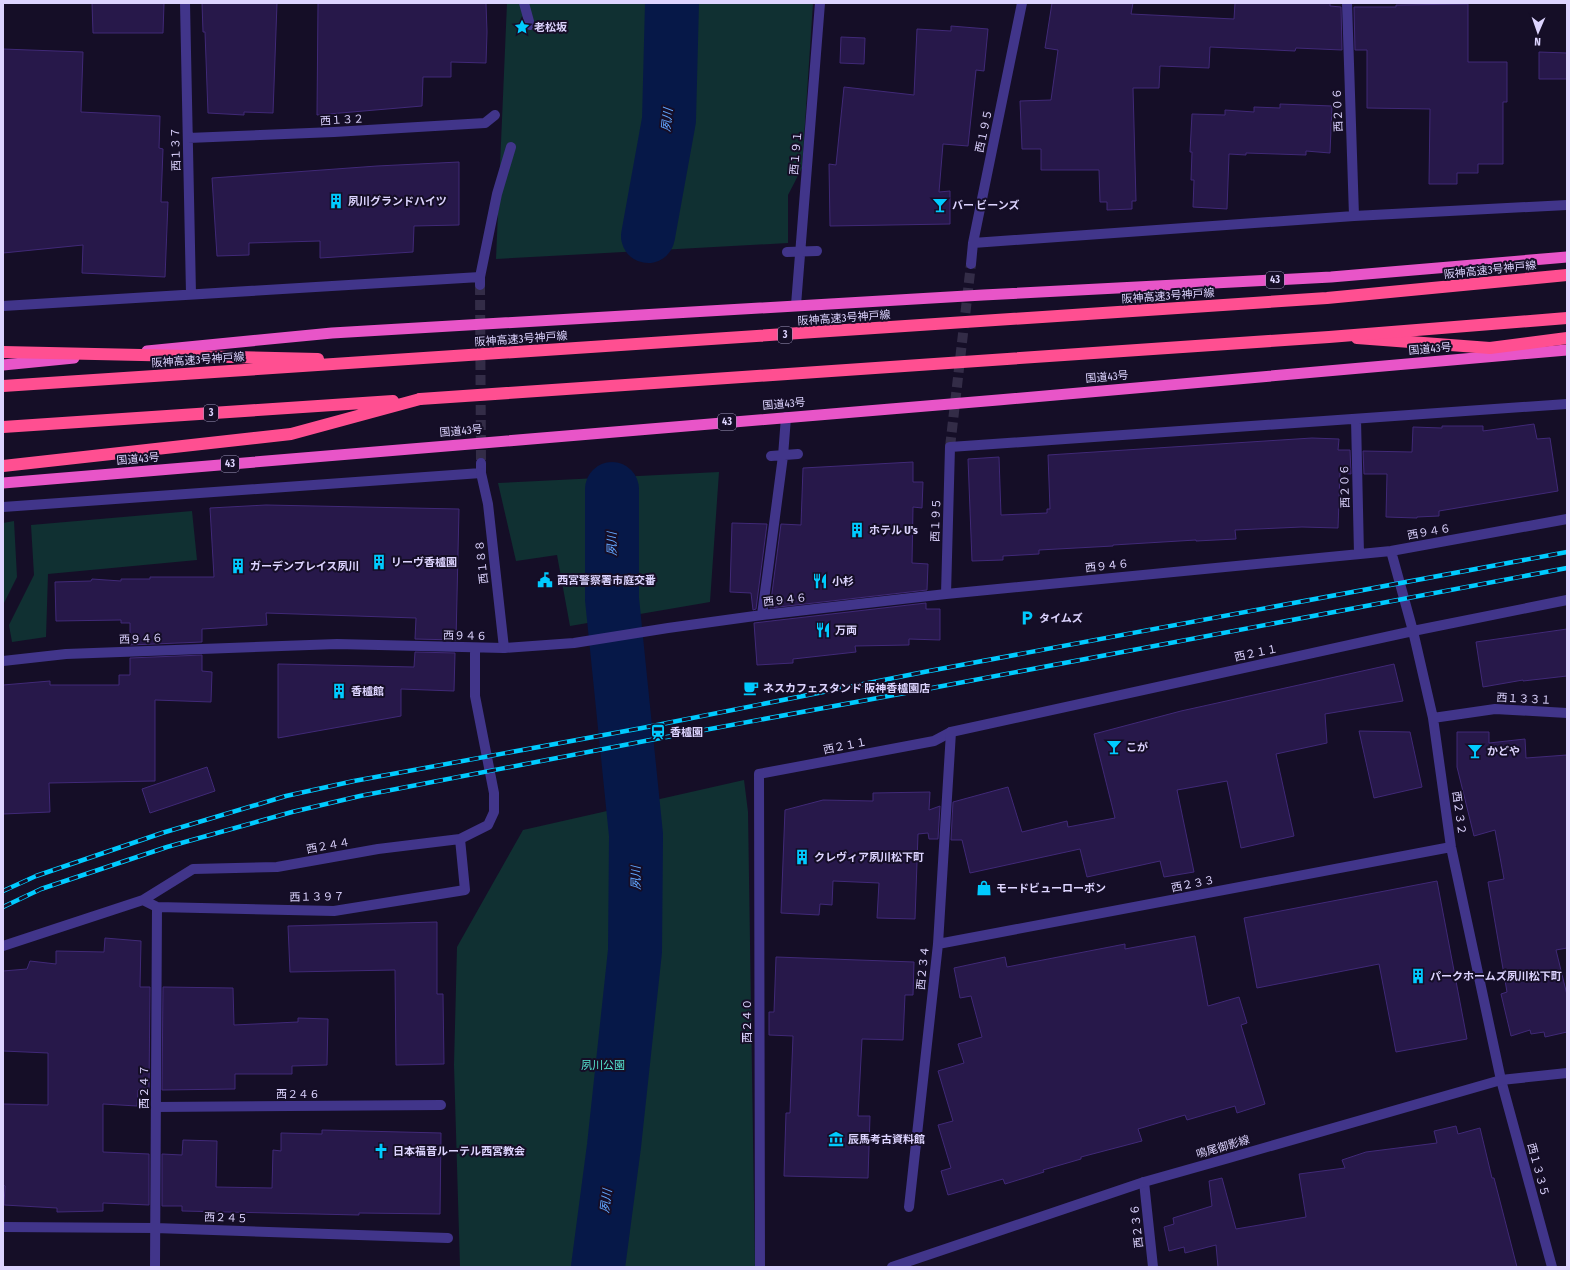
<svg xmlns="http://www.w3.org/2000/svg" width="1570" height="1270" viewBox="0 0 1570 1270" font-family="'Fira Sans Condensed','Noto Sans JP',sans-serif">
  <rect width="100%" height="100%" fill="#150e27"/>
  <path fill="#103032" d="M507,3h306l-11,165 -14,27v48l-292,16z
    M719,472l-9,130 -140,24 -13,-71 -41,6 -18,-78z
    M192,511l5,49 -149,14 -2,63 -34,5 -3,-17 25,-50 -3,-50z
    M14,521l3,56 -14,28v-82z
    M744,780l4,32 7,455h-295l-6,-202 3,-118 66,-117z"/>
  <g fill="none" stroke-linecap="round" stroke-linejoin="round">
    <path stroke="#061848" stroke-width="54" d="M648,236l21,-116 3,-117
      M598,1267l16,-121 21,-195 1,-116 -24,-236v-110"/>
  </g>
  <path fill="#27184a" stroke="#402977" d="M92,3h72l-1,30h-70z
    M202,3h75l-4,110 -29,-1v3l-36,-2 -3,-81h-2z
    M318,3h168l1,29 -1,31 -35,-1v15h-28l-1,29 -105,9z
    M1052,3h81l-2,11 103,5 1,-16h95v3l11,1 1,43 -46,-2 -1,3 -85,-4 -1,21 -49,-2 -1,22h-26l3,113h-4v8l-25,1v-8h-7l-1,-32h-58v-21h-19l-2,-48 31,-1 7,-50 -13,-2z
    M1468,4v58h39v40h-4v62h-25v9h-21v11h-28l1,-75 -63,-1v-58h-12l-1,-43h42v-2z
    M951,26l37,3 -4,42 -8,-1 -8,76 -25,-2 -4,48 11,-1v33l-120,2 -1,-62 7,1 8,-78 70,8 3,-66 34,2z
    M841,37l24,1 -1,26 -24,-1z
    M3,49l80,3 -2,60 79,4 -1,32 4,1 -2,53h7l-3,75 -83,-4 1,-28 -80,8z
    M1539,52l28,1v26h-28z
    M1280,104l52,2 -2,47 -24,-2v4l-60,-2v2l-17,-1 -2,55 -34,-2 1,-27h-3l1,-28h-2l2,-38 33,1v-5l29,2v-5l26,1z
    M459,162v63l-45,1 -1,26 -93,6v-17l-71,2v12l-32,1 -5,-78 165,-12z
    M1534,424l3,15 13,-1 8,53 -119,20v5l-22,1v1l-31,-1 1,-43h-23l-1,-23 49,1 1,-25 29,1v-2h41v5z
    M1312,438l27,1 -1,11h12l1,24 -11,-1 -2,55 -36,-1 -67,3 1,9 -40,2v-1l-83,5v1l-74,4v4l-36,2v4l-31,1 -4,-102 31,-2 2,58 46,-2v-4h3l-2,-54z
    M913,462v20h10l-1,26 -9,-1 -1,56 16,1 -1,26 -157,18 11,-84 20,1 2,-57z
    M266,505l193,4 -3,131 -41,-1 1,-21 -150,-5 1,12 -65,4v13l-72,3v-22h-9v-3l-65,1 -1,-39 36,-1 1,-2 29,2v-2h29v-2h64l-4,-69z
    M732,523l35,1 -11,85 -3,1 -2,-17 -21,-1z
    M926,603v6h14v31l-31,-1v6l-54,1 1,6 -63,7v4l-36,2 -3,-42z
    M1567,629v47l-44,5v-1l-40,7 -7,-45z
    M415,652l40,1 -1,38 -53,-2v27l-123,22v-74l136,3z
    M202,655v16l10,1 -1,30 -56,-2v81l-106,2 1,29 -47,2v-129l47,-4v4h69v-10h11v-17z
    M1394,664l9,37 -78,13 2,29 -51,11 18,82 -53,12 -14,-67 -50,9 17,82 -30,5 -4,-16 -73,16 -7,-28 -110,24 -8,-33h-11l2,-38 55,-15 14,45 45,-11 1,6 47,-9 -21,-84 87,-23z
    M1359,731l51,1 12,55 -48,11z
    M1457,732h32v11l36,-4 1,19 41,-3v193l-11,2 11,45v37l-22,5 -1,-5 -13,2 -1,-4 -19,6 -10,-42 6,-2 -19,-110 16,-3 -9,-49 -21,6 -17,-69z
    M207,767l8,24 -65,22 -8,-24z
    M930,792l-1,18 11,-4 -2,33h-9l-1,-6 -10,1 -3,85 -38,-1 2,-35 -46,-2 -1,24 -12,-1 -1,11 -38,-2 4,-103 38,-10 50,1v-8z
    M1437,881l30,158 -71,13 -17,-88 -122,24 -13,-70z
    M437,922v72h6l1,70 -48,1 -1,-95 -105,2 -2,-46z
    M1195,936l13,70 31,-9 8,26 -6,2 24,79 -28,9 -2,-7 -48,14 -2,-5 -47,14 4,12 -61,16v2l-38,11 1,2 -39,12 -2,-5 -55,16 -7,-24 10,-3 -13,-43 15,-4 -15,-50 26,-8 -6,-19 24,-7 -11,-41 -11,2 -6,-30 51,-11 2,10 118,-23v5z
    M105,938l36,3 -1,46h10l-1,103h-11l-1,16 -34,-2v48l46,2v51l-46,-2v8l-46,1v-4l-53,-3 1,-19 -2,-1v-81l45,1v-52l-45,-2v-80l24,-2 3,-8 26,3v-13l48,1z
    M776,957l138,5 -1,33h-8l-2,45 -41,-1 -4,77h12l-2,62 -84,-2 2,-63h4l3,-77 -24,-1v-23h5z
    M163,987l70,1 1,37 64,-3v-4l30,1 -1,46 -35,1v8h-57v15l-73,1z
    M1456,1126l2,8 22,-6 12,50h2l23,89h-299l-2,-22 -31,8 -1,-6 -15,4 -5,-24 10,-3 -1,-6 39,-12 -3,-25 13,-3 14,51 70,-12 -7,-43 46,-6 -3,-8 24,-8 71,-9 -3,-12z
    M322,1130l119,3 -1,81 -81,-1v2l-177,-4v-5h-20v-52l20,1 1,-15 34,1 -1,46 56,1 1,-38 8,1v-18l41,1z"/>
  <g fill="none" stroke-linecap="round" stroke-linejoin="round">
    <path stroke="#332c47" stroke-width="10" stroke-dasharray="10 5" stroke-linecap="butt" d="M480,285l1,178
      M950,447l21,-183"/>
    <path stroke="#41358a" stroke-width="10" d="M760,1267l-1,-493 175,-33 17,-9"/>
    <path stroke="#41358a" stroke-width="10" d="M185,3l6,291
      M524,3l6,22
      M1347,3l7,213
      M188,138l146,-6 151,-9 10,-8
      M973,243l381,-27 213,-11
      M787,252l30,-1
      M971,264l2,-21 49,-240
      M480,285v-8l17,-83 14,-47
      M796,305l24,-302
      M3,306l477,-29
      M1356,419l3,135
      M771,456l27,-2
      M3,507l478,-34v-10
      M1391,551l22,80 20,87 18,129 50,233 51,187
      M946,594l4,-147 617,-43
      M762,615l21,-159 3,-39
      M3,661l63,-7 271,-10 167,4 70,-5 94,-15 94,-13 184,-21 445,-43 176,-32
      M1433,718l62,-9 72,4
      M143,900l14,7 177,4 131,-21 -5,-51
      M938,944l513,-97
      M3,946l140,-46 50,-31 84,-2 101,-18 82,-10 28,-14 6,-13v-19l-19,-97v-48
      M156,1107l285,-2
      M1144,1182l9,85
      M909,1207l29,-263 13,-212 462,-101 154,-31
      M3,1227l152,1 293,10
      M155,1267l2,-360"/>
    <path stroke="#41358a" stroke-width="10" d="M481,473l7,31 16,144
      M892,1267l252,-85 85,-24 272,-78 66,-7"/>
    <path stroke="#e855c8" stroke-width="11" d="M147,351l185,-18 651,-38 348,-18 236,-20
      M3,365l71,-7
      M3,483l995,-83 569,-50"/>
    <path stroke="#ff4f91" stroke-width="12" d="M1357,338l133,10 77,-10
      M3,427l390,-26
      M3,466l288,-32 129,-35"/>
    <g stroke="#00cbff" stroke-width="4.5">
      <path id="rail" d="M3,891l33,-15 126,-43 124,-37 68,-15 288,-53 287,-57 638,-119
        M3,907l38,-18 126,-42 125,-35 68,-16 285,-55 287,-53 635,-120"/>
    </g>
    <use href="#rail" stroke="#150e27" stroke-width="3" stroke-dasharray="9" stroke-linecap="butt"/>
    <path stroke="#ff4f91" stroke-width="12" d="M3,352l315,7
      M3,386l1324,-88 240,-23
      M420,399l909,-62 238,-19"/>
  </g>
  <defs>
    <g id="sight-bare" transform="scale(1.2)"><path d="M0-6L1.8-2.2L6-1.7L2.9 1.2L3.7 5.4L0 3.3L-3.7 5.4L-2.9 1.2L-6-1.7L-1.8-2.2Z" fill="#00cbff" stroke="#150e27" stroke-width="2.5" paint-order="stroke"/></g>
    <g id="building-bare" transform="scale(1.2)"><path d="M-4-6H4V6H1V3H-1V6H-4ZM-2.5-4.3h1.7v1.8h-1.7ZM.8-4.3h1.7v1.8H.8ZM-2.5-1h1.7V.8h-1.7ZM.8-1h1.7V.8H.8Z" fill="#00cbff" stroke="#150e27" stroke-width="2.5" paint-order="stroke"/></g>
    <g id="bar-bare" transform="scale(1.2)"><path d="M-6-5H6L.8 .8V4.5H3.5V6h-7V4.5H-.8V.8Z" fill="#00cbff" stroke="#150e27" stroke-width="2.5" paint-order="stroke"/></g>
    <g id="civic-bare" transform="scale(1.2)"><path d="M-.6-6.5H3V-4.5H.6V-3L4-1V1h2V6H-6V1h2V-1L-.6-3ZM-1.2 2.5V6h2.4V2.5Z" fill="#00cbff" stroke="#150e27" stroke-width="2.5" paint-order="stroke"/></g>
    <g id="restaurant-bare" transform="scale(1.2)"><path d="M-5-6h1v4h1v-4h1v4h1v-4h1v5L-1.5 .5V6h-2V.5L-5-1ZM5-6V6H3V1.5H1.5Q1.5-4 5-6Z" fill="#00cbff" stroke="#150e27" stroke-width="2.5" paint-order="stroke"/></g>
    <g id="parking-bare" transform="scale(1.2)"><path d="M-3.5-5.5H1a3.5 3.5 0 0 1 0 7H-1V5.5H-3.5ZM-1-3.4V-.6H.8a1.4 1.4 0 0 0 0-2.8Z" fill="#00cbff" stroke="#150e27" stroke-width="2.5" paint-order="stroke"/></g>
    <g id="cafe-bare" transform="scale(1.2)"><path d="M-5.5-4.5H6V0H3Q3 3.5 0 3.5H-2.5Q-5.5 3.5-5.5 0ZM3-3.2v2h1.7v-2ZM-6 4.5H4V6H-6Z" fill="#00cbff" stroke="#150e27" stroke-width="2.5" paint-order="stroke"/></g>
    <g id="station-bare" transform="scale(1.2)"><path d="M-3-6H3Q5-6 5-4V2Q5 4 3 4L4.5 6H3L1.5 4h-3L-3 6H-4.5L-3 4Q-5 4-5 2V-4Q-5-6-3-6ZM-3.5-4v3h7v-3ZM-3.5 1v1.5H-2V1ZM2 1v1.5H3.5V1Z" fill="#00cbff" stroke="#150e27" stroke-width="2.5" paint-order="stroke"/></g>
    <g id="shop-bare" transform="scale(1.2)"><path d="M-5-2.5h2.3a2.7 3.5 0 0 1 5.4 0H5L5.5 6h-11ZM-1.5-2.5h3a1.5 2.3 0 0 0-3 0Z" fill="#00cbff" stroke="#150e27" stroke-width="2.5" paint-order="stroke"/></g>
    <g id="museum-bare" transform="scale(1.2)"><path d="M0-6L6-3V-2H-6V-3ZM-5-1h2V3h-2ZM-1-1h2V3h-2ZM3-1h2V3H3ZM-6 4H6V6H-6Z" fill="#00cbff" stroke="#150e27" stroke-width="2.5" paint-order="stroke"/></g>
    <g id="church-bare" transform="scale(1.2)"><path d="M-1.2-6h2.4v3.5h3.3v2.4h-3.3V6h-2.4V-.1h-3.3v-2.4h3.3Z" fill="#00cbff" stroke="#150e27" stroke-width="2.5" paint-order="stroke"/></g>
  </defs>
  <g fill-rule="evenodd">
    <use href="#sight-bare" x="522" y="27"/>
    <use href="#building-bare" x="336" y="201"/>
    <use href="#bar-bare" x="940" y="205"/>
    <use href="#building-bare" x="857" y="530"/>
    <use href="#building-bare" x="379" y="562"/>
    <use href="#building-bare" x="238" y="566"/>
    <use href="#civic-bare" x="545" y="580"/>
    <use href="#restaurant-bare" x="820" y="581"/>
    <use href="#parking-bare" x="1027" y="618"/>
    <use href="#restaurant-bare" x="823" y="630"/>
    <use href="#cafe-bare" x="751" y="688"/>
    <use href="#building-bare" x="339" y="691"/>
    <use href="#station-bare" x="658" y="732"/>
    <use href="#bar-bare" x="1114" y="747"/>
    <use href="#bar-bare" x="1475" y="751"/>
    <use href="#building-bare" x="802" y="857"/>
    <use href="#shop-bare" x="984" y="888"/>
    <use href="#building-bare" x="1418" y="976"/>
    <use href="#museum-bare" x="836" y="1139"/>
    <use href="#church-bare" x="381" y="1151"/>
  </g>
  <g text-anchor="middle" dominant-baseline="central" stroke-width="4" stroke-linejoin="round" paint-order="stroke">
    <g fill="#150e27" stroke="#a199be" stroke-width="1">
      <rect x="1266" y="272" width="18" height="16" rx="3"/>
      <rect x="778" y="327" width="14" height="16" rx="3"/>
      <rect x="204" y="405" width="14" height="16" rx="3"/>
      <rect x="718" y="414" width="18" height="16" rx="3"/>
      <rect x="221" y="456" width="18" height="16" rx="3"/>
    </g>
    <g font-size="10" font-weight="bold" fill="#ddd4ff">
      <text x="1275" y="280">43</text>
      <text x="785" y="335">3</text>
      <text x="211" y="413">3</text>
      <text x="727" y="422">43</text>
      <text x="230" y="464">43</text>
    </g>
    <g font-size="11" font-weight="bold" fill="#ddd4ff" stroke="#150e27" text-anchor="start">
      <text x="534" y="27">老松坂</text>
      <text x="348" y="201">夙川グランドハイツ</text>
      <text x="952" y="205">バー ビーンズ</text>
      <text x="869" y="530">ホテル U's</text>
      <text x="391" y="562">リーヴ香櫨園</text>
      <text x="250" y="566">ガーデンプレイス夙川</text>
      <text x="557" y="580">西宮警察署市庭交番</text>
      <text x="832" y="581">小杉</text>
      <text x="1039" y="618">タイムズ</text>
      <text x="835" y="630">万両</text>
      <text x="763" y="688">ネスカフェスタンド 阪神香櫨園店</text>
      <text x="351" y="691">香櫨館</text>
      <text x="670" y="732">香櫨園</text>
      <text x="1126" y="747">こが</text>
      <text x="1487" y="751">かどや</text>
      <text x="814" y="857">クレヴィア夙川松下町</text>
      <text x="996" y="888">モードビューローボン</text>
      <text x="1430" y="976">パークホームズ夙川松下町</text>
      <text x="848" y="1139">辰馬考古資料館</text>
      <text x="393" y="1151">日本福音ルーテル西宮教会</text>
    </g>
    <g font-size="11" fill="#ddd4ff" stroke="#150e27">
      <text transform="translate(1338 110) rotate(-92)">西２０６</text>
      <text transform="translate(342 120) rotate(-3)">西１３２</text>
      <text transform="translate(984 131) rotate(-78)">西１９５</text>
      <text transform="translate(176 149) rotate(-91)">西１３７</text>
      <text transform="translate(796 153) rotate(-85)">西１９１</text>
      <text transform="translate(1490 270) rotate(-6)">阪神高速3号神戸線</text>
      <text transform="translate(1168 296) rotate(-4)">阪神高速3号神戸線</text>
      <text transform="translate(844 318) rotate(-4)">阪神高速3号神戸線</text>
      <text transform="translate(521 339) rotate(-4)">阪神高速3号神戸線</text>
      <text transform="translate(1430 349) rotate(-5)">国道43号</text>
      <text transform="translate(198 360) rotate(-4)">阪神高速3号神戸線</text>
      <text transform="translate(1107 377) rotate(-5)">国道43号</text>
      <text transform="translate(784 404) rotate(-5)">国道43号</text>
      <text transform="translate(461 431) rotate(-5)">国道43号</text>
      <text transform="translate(138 459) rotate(-5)">国道43号</text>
      <text transform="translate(1345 486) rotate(-91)">西２０６</text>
      <text transform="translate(936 520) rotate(-88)">西１９５</text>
      <text transform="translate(1429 532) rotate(-10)">西９４６</text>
      <text transform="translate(482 562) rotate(-96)">西１８８</text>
      <text transform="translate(1107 566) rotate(-6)">西９４６</text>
      <text transform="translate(785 600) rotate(-6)">西９４６</text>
      <text transform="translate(465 636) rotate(1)">西９４６</text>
      <text transform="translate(141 639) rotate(-2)">西９４６</text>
      <text transform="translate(1256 653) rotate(-12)">西２１１</text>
      <text transform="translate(1524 699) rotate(3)">西１３３１</text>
      <text transform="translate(845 746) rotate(-11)">西２１１</text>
      <text transform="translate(1459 813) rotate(82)">西２３２</text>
      <text transform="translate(328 846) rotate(-10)">西２４４</text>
      <text transform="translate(1193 884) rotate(-11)">西２３３</text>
      <text transform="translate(317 897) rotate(-1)">西１３９７</text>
      <text transform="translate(923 968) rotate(-84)">西２３４</text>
      <text transform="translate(747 1021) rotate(-90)">西２４０</text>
      <text transform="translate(144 1087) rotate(-90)">西２４７</text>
      <text x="298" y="1094">西２４６</text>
      <text transform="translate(1223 1147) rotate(-16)">鳴尾御影線</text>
      <text transform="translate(1538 1170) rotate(75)">西１３３５</text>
      <text transform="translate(226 1218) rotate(2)">西２４５</text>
      <text transform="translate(1137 1226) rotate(-96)">西２３６</text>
    </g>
    <g font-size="11" fill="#57e8d3" stroke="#150e27">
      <text x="603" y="1065">夙川公園</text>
    </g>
    <g font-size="12" font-style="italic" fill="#62a6ff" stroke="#150e27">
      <text transform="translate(667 120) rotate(-84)">夙川</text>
      <text transform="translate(612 544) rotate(-90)">夙川</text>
      <text transform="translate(636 878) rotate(-90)">夙川</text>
      <text transform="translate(606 1201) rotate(-83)">夙川</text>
    </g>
  </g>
  <rect width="1570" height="1270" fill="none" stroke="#ddd4ff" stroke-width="8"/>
  <g transform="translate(1538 32) rotate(182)" stroke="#150e27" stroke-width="3" paint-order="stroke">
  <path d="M0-3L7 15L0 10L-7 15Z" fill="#ddd4ff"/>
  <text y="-6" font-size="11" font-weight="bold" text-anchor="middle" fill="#ddd4ff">N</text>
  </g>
</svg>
